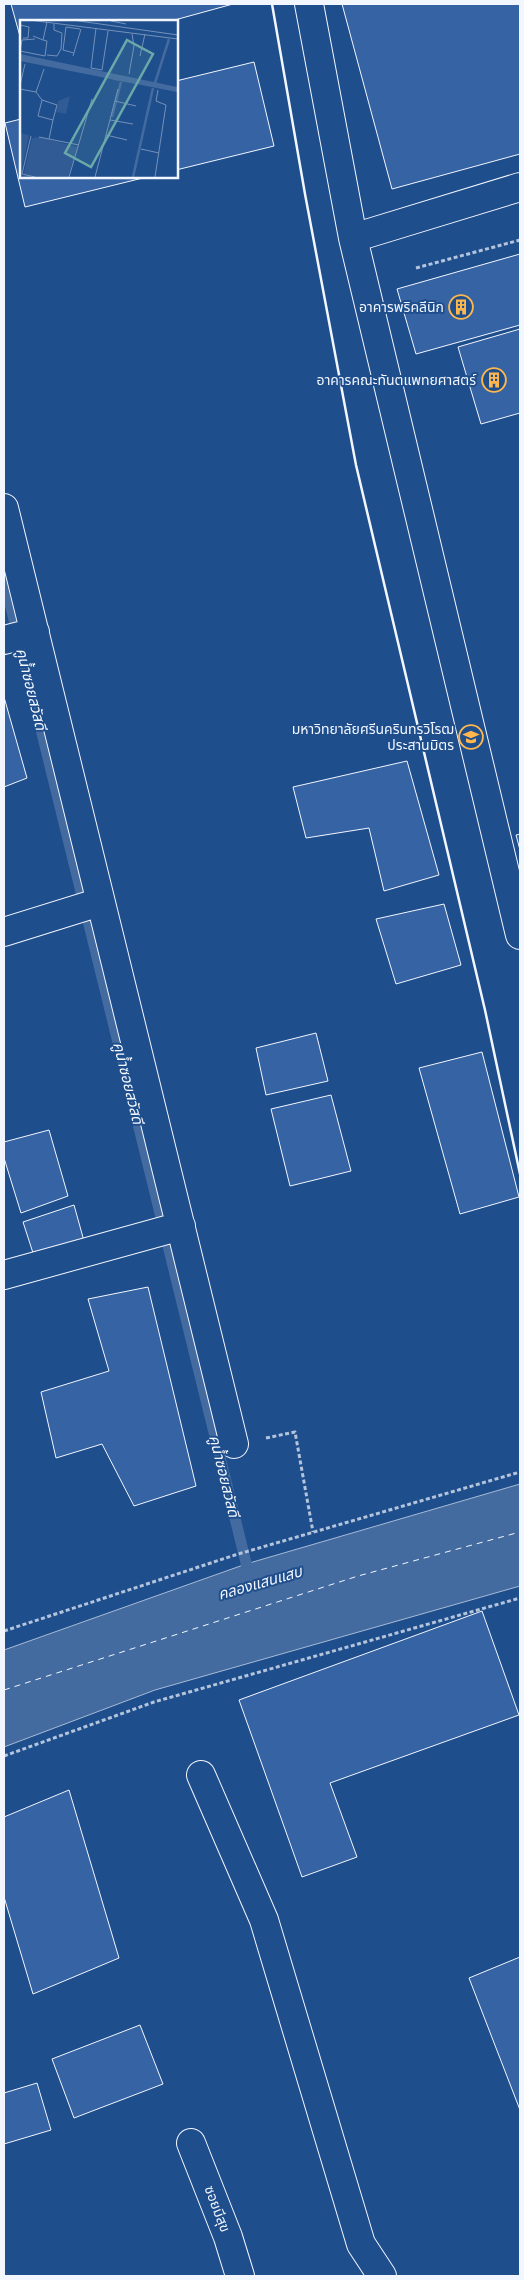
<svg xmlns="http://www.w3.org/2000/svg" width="524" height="2280" viewBox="0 0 524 2280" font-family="'Varela Round','Noto Sans Thai',sans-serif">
  <rect width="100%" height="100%" fill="#1f4e8c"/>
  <path fill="#446ba0" stroke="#a8bbd7" d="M520,1484v102l-365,104 -151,57v-97l242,-86z"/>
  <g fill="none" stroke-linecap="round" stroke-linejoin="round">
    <path stroke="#446ba0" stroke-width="11" d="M4,579l246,1000"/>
    <path stroke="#f2f6ff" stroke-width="1" stroke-dasharray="6 5" stroke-linecap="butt" d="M4,1690l354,-114 162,-44"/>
  </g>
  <path fill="#3563a3" stroke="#f2f6ff" d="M11,4h222l-62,17h-150v19z
    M342,4h178v150l-128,35z
    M254,62l20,84 -98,24v-89z
    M21,119v57h130l-126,31 -20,-84z
    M520,254v71l-104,29 -19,-65z
    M520,329v84l-39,11 -23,-77z
    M4,697l23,81 -23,9z
    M407,761l32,114 -55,16 -15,-63 -63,10 -13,-51z
    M520,834v16l-4,-15z
    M444,904l17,61 -65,19 -20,-65z
    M316,1033l12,48 -62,14 -10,-47z
    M482,1052l37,145 -59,17 -41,-146z
    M331,1095l20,76 -61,15 -19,-77z
    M49,1130l19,66 -47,17 -17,-55v-16z
    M74,1205l10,36 -50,15 -11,-34z
    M148,1287l48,199 -62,20 -32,-62 -46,14 -15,-66 68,-21 -21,-72z
    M482,1611l37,104 -189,68 27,74 -55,20 -63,-177z
    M69,1790l50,168 -86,36 -29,-97v-80z
    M520,1957v153l-51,-132z
    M140,2025l23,59 -89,34 -22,-59z
    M37,2083l14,47 -47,14v-51z"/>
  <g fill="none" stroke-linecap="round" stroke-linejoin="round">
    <g stroke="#f2f6ff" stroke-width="30">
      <path id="minor" d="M309,4l44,234 167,697
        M353,238l167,-51
        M4,508l230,936
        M4,640l31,-8
        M4,932l96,-30
        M4,1275l177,-49
        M201,1775l63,145 97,324 21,32
        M191,2143l37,94 12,39"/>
    </g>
    <path stroke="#b3c4dc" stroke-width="3" stroke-dasharray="4 2.5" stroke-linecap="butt" d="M416,268l104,-28
      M266,1438l29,-6 18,100
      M4,1631l231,-76 285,-83
      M4,1756l150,-54 366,-104"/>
    <use href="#minor" stroke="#1f4e8c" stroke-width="28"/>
    <path stroke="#f2f6ff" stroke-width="2.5" d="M272,4l33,190 51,271 129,545 35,164"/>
  </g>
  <defs>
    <g id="building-ring" transform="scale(1.25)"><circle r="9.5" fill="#1f4e8c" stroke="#ffb74d" stroke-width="1.5"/><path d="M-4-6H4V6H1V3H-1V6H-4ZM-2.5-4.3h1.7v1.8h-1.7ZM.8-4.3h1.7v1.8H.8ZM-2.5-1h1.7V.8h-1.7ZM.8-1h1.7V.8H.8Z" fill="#ffb74d"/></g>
    <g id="university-ring" transform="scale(1.25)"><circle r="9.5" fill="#1f4e8c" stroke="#ffb74d" stroke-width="1.5"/><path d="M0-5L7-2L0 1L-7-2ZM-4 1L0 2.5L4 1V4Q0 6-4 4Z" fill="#ffb74d"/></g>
  </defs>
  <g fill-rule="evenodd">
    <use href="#building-ring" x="461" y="307"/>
    <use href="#building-ring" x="494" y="380"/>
    <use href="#university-ring" x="471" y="737"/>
  </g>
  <g text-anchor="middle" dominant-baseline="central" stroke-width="4" stroke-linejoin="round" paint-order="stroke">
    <g font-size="14" fill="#f2f6ff" stroke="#1f4e8c" text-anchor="end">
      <text x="444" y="307">อาคารพริคลีนิก</text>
      <text x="476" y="380">อาคารคณะทันตแพทยศาสตร์</text>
      <text x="454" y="729">มหาวิทยาลัยศรีนครินทรวิโรฒ<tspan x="454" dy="16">ประสานมิตร</tspan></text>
    </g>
    <g font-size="14" fill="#f2f6ff" stroke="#1f4e8c">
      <text transform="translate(217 2209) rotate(69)">ซอยมีสุข</text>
    </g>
    <g font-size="15" font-style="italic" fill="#f2f6ff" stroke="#1f4e8c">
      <text transform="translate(31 689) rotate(76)">คูน้ำซอยสวัสดี</text>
      <text transform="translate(128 1083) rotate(76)">คูน้ำซอยสวัสดี</text>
      <text transform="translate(224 1476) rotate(76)">คูน้ำซอยสวัสดี</text>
      <text transform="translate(260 1583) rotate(-16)">คลองแสนแสบ</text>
    </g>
  </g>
  <g transform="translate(20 20)">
    <rect width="158" height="158" fill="#1f4e8c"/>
    <path d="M50,76l-4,18 -10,-2 2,-11zM0,113l9,2 -8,38 -1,-1zM19,117l39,10 -10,30h-45l9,-39z" fill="#305b95"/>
    <path d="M0,34l157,33v5l-157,-31z" fill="#446ba0"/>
    <path fill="none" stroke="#446ba0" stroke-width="2.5" d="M0,36l96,23 62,11M134,66l15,-47M92,97l9,-35M113,157l20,-89"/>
    <path fill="none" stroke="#7391ba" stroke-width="1" d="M9,0l149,19M52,0l106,15M91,1l15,3M0,5l9,2 -1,11h-5M76,8l-5,40 11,2 6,-39M13,16l10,4 4,-18M15,19l-13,1 -2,11 25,5 2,-15 -4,-1M54,33l-11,-3 3,-23 14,2M27,35l10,1 4,-7 1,-16 -8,-3v-6M53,36l8,-27M120,36l5,-22M24,49l-8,23 6,8 -4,16 15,4 -4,19M109,54l5,-28 -2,-12M0,65l5,-21M0,69l16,3M22,80l15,5 -4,15M95,81l21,5M90,100l23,4M86,115l21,5M11,116l-9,38 13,3M19,117l40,8M121,129l18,4M49,157l23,-78M75,157l23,-88M135,157l11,-72 -10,-4 2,-11"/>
    <path fill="#6aa9a8" fill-opacity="0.15" stroke="#6aa9a8" stroke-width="2.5" d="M107,20l26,14 -62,113 -26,-14z"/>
    <rect width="158" height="158" fill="none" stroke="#f2f6ff" stroke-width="2.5"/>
  </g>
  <rect width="524" height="2280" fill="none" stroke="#f2f6ff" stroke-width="10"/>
</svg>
